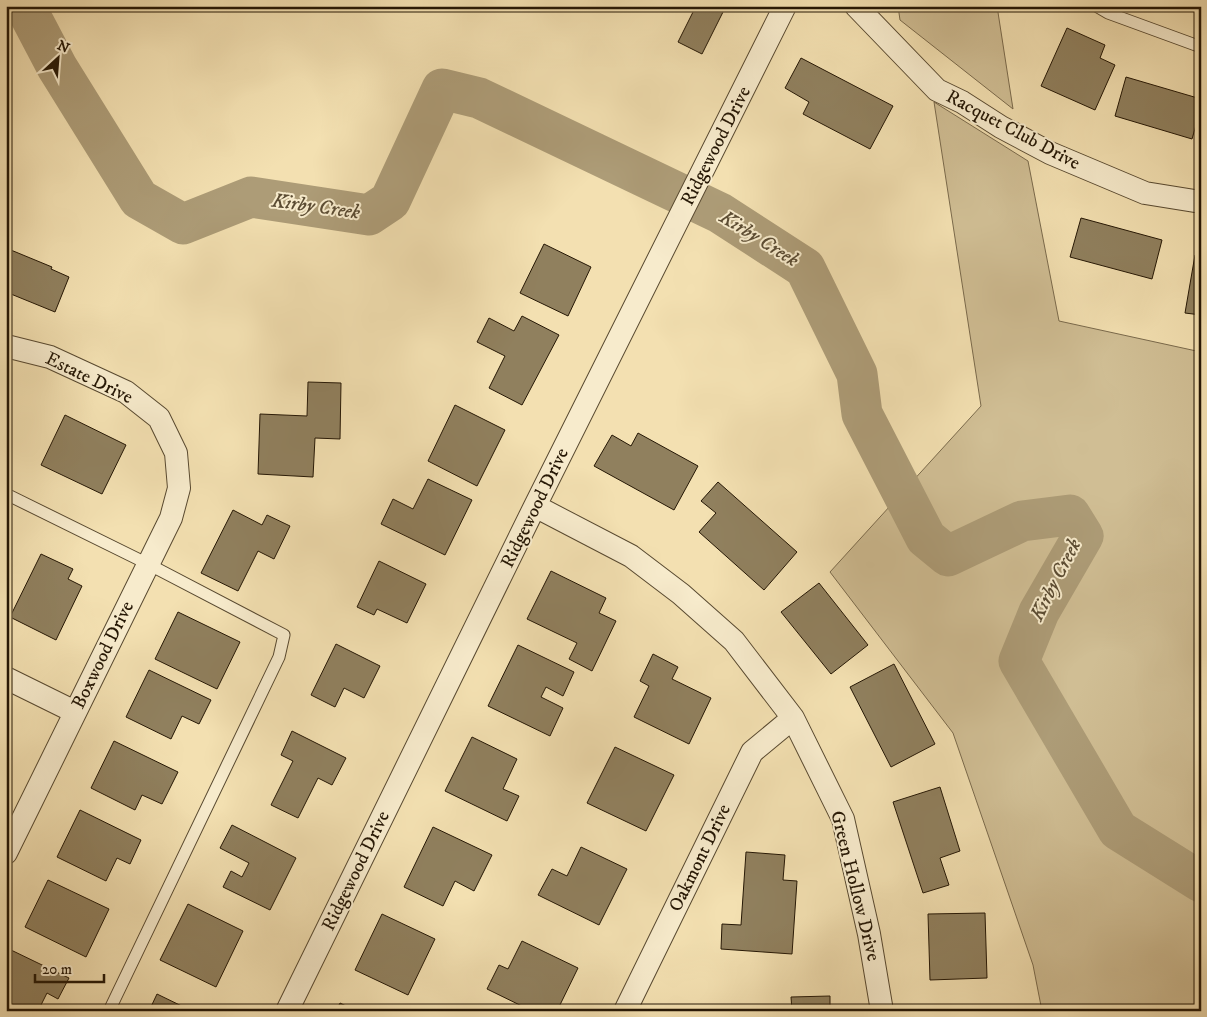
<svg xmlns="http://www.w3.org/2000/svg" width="1207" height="1017" viewBox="0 0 1207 1017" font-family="'IM FELL DW Pica',serif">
  <rect width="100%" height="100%" fill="#f3e0b1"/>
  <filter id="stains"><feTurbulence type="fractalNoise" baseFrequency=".004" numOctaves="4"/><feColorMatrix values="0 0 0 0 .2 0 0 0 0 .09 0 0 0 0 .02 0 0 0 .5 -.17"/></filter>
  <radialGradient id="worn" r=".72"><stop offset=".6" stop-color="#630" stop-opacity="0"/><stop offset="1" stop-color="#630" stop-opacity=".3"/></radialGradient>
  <path fill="#d0be94" stroke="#7a6a4c" d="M898,6h99l16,103 -113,-89z
    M934,102l94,59 31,160 142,31v659h-159l-9,-46 -80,-232 -123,-161 151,-166z"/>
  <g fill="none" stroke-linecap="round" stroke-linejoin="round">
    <path stroke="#ad9c77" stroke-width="41" d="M25,6l32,61 82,132 44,25 68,-27 118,18 21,-14 52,-112 37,9 241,115 85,55 52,106 5,40 64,124 22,18 74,-35 48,-6 13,21 -44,76 -20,49 99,169 83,52"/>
  </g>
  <path fill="#90805e" stroke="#251705" d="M696,6h30l-24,48 -24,-12z
    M1067,28l38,17 -5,13 15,7 -20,45 -54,-24z
    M801,58l92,48 -23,43 -67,-35 6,-12 -24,-14z
    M1126,77l75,22v9l-9,31 -77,-23z
    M1081,218l81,22 -10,39 -82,-22z
    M544,244l47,23 -23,49 -48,-23z
    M6,248l46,19 -1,2 18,8 -14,35 -49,-20z
    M1195,255l6,1v59l-16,-2z
    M522,316l37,19 -37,70 -33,-17 16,-32 -28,-14 12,-24 25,13z
    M308,382l33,1 -1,56 -25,-1 -2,39 -55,-3 2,-60 47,2z
    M455,405l50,25 -28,56 -49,-25z
    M65,415l61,30 -24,49 -61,-29z
    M638,433l60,33 -24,44 -80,-44 18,-31 19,11z
    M428,479l44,21 -27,55 -64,-31 12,-25 20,10z
    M718,482l79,70 -33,38 -65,-58 17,-19 -15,-12z
    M233,510l29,15 5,-10 23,11 -16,33 -16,-8 -20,40 -37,-18z
    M41,554l32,15 -5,10 14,7 -26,54 -46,-23z
    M6,559l5,2 -5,9z
    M379,561l47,23 -19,39 -30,-14 -3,6 -17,-8z
    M551,571l55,27 -7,15 17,8 -24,50 -23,-12 8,-16 -50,-24z
    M819,583l49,62 -37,29 -50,-62z
    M178,612l62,30 -23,47 -62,-30z
    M336,644l44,22 -16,32 -20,-10 -9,19 -24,-12z
    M518,645l56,27 -11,24 -17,-9 -5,10 22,11 -13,28 -62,-30z
    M653,654l25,13 -6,12 39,19 -22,46 -55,-27 15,-31 -9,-5z
    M894,664l41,80 -44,23 -41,-80z
    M149,670l62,30 -12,24 -17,-8 -11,23 -45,-22z
    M292,731l54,27 -14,27 -14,-7 -20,40 -27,-13 22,-44 -12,-6z
    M472,737l45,22 -14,30 16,7 -12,25 -62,-30z
    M114,741l64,31 -16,32 -20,-9 -7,15 -44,-22z
    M615,747l59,28 -28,56 -59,-28z
    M940,787l20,64 -20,7 9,27 -26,8 -30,-91z
    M80,810l61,30 -11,24 -13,-6 -11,23 -49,-24z
    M232,825l64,33 -26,52 -47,-23 8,-16 11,6 7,-14 -29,-15z
    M433,827l59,28 -18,36 -19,-10 -12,25 -39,-19z
    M581,847l46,22 -28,56 -61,-30 14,-26 15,7z
    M746,852l39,3 -2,25 14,1 -5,73 -71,-5 1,-25 19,1z
    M48,880l61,29 -23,48 -61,-30z
    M188,904l55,27 -27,56 -56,-27z
    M985,913l2,65 -57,2 -2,-66z
    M382,914l53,25 -27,56 -53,-25z
    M522,941l56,27 -21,43h-25l-45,-22 12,-24 9,4z
    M11,950l58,28 -11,21 -11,-6 -9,18h-20l-12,-6v-45z
    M157,994l35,17h-43z
    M830,996v15h-38l-1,-14z
    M340,1003l16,8h-20z"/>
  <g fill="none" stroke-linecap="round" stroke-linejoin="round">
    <g stroke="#584930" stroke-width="13">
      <path id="lane" d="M1096,6l12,7 93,34
        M6,494l142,70 136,71 -5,22 -170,354"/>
    </g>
    <g stroke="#584930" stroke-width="24">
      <path id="street" d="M856,6l81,84 25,12 39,25 49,26 95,40 56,9
        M6,346l44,11 76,35 33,26 17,35 3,35 -8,30 -165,335
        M535,506l96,50 50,38 53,47 59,77 50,101 26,115 13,77
        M6,678l69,34
        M287,1011l248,-505 250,-500
        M625,1011l127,-259 41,-34"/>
    </g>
    <use href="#lane" stroke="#f7ebcc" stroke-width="11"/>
    <use href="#street" stroke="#f7ebcc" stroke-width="22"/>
  </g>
  <g text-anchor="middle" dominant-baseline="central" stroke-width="4" stroke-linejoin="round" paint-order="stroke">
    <g font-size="19" fill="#251705" stroke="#f7ebcc">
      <text transform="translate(1013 130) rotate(28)">Racquet Club Drive</text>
      <text transform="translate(716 146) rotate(-63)">Ridgewood Drive</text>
      <text transform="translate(89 378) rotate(26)">Estate Drive</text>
      <text transform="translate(535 508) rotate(-64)">Ridgewood Drive</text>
      <text transform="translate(103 655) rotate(-64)">Boxwood Drive</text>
      <text transform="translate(700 858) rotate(-64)">Oakmont Drive</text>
      <text transform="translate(356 871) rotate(-64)">Ridgewood Drive</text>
      <text transform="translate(855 886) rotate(76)">Green Hollow Drive</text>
    </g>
    <g font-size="20" font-style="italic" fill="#5b4c33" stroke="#f7ebcc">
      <text transform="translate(316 207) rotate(8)">Kirby Creek</text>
      <text transform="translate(759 239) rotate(32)">Kirby Creek</text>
      <text transform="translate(1056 580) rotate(-63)">Kirby Creek</text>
    </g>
  </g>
  <rect width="1207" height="1017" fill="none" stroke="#f3e0b1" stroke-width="25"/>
  <rect x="8" y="8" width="1192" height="1002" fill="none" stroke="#251705" stroke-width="2.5"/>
  <rect x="12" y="12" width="1182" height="992" fill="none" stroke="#251705"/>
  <g transform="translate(58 58) rotate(26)" stroke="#f7ebcc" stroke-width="4" paint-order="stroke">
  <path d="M0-4L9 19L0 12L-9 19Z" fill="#251705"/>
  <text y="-8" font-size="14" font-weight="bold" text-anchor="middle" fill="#251705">N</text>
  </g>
  <path d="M35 974v8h69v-8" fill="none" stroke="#251705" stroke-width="2.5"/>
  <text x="42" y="974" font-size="15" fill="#251705" stroke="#f7ebcc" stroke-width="4" paint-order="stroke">20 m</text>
  <rect width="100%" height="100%" filter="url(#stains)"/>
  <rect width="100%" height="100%" fill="url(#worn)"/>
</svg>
